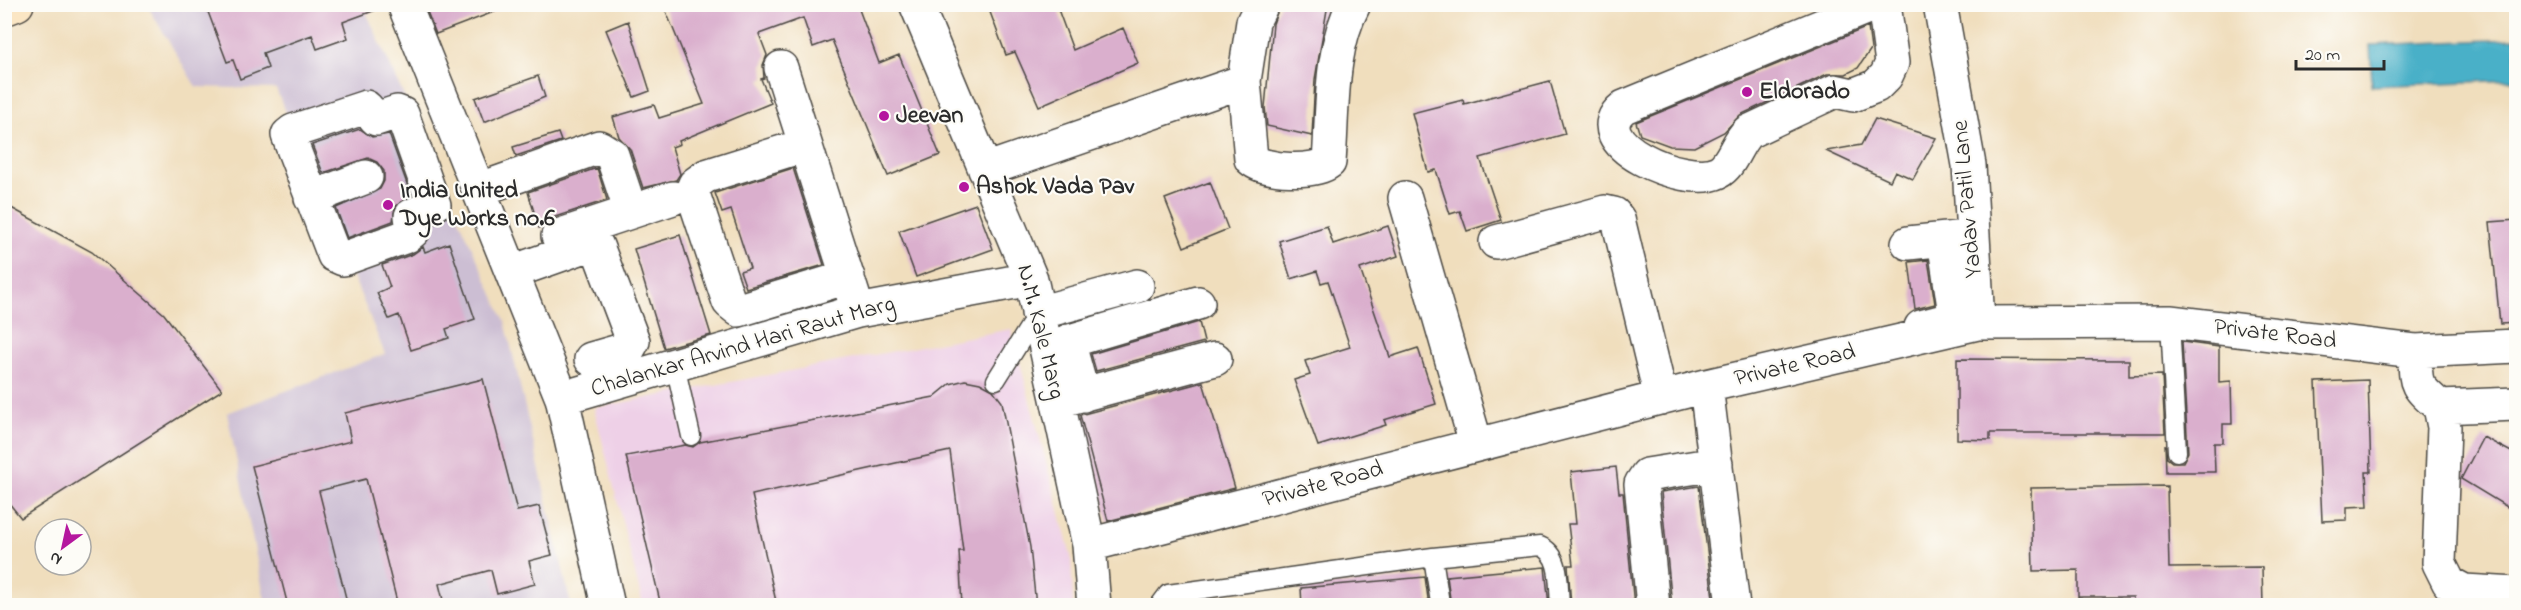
<svg xmlns="http://www.w3.org/2000/svg" width="2521" height="610" viewBox="0 0 2521 610" font-family="'Indie Flower',sans-serif">
  <rect width="100%" height="100%" fill="#fdfcf7"/>
  <filter id="ink" filterUnits="userSpaceOnUse"><feTurbulence type="fractalNoise" baseFrequency=".0167" numOctaves="2"/><feDisplacementMap in="SourceGraphic" scale="12" xChannelSelector="R" yChannelSelector="G"/><feConvolveMatrix kernelMatrix="1 2 1 2 8 2 1 2 1" color-interpolation-filters="sRGB"/></filter>
  <filter id="wash" filterUnits="userSpaceOnUse"><feTurbulence type="fractalNoise" baseFrequency=".008" numOctaves="4" result="noise"/><feDisplacementMap in="SourceGraphic" scale="24" xChannelSelector="R" yChannelSelector="G"/><feGaussianBlur stdDeviation="1.35" result="paint"/><feColorMatrix in="noise" values="0 0 0 0 0 0 0 0 0 0 0 0 0 0 0 0 0 1.4 0 .05"/><feComposite in="paint" operator="in"/></filter>
  <g filter="url(#wash)">
    <rect width="100%" height="100%" fill="#f0debd"/>
    <path fill="#eed0e7" d="M1011,329l60,227 2,49h-430l-49,-197z"/>
    <path fill="#ccbed3" d="M147,5h216l142,316 66,284h-305l-39,-192 158,-59 -109,-265 -80,-2z"/>
    <path fill="#49b0c8" stroke="#3a6e7a" stroke-width="1.5" d="M2516,39v41l-144,6 -2,-41z"/>
    <g id="blocks">
      <path fill="#daafcd" d="M205,4h178l1,3 -41,15 5,16 -31,11 -5,-14 -49,18 5,15 -28,11 -7,-19 -6,2z
        M424,4h83v3l-71,27z
        M663,4h194l22,59 20,-8 41,100 -52,21 -56,-136 -19,7 -10,-29 -44,16 8,21 -4,10 1,13 -3,1 10,24 -92,38 1,3 -8,3 8,27 -4,6 -33,8 -13,-39 -11,-12 -6,-20 41,-12 5,13 45,-14z
        M987,4h69l17,46 50,-22 15,35 -99,43 -24,-54 -9,3z
        M1280,4h48l-13,75 -3,57 -45,-10 -2,-19 8,-83z
        M628,21l22,70 -16,6 -28,-67z
        M1868,27l3,22 -13,19 -12,6h-19l-87,41 -16,17 -30,15 -24,-1 -30,-11 -4,-13z
        M538,76l7,21 -61,25 -9,-24z
        M1550,81l15,53 -85,24 21,62 -34,11 -7,-20 -10,3 -14,-44 -8,2 -16,-59 51,-13 1,4z
        M1875,119l61,19 -23,41 -18,-8 -5,10 -64,-30 35,-6z
        M360,129l12,8 17,-3 22,61 -16,12 -2,14 -46,17 -11,-30 44,-19 4,-8v-10l-7,-9 -9,-4 -45,15 -11,-28z
        M558,133l3,8 -45,15 -3,-9z
        M597,168l10,32 -55,18 -13,10 -11,-36z
        M793,168l31,97 -78,23 -6,-17 10,-3 -19,-58 -9,3 -7,-20z
        M1210,182l18,47 -44,18 -19,-48z
        M4,204l88,48 72,62 58,76 -201,128 -17,-21z
        M976,204l17,45 -77,28 -17,-46z
        M2517,220v103l-17,1 -10,-102z
        M1327,226l6,18 55,-18 10,30 -38,13 30,88 28,-9 18,56 -52,16 2,5 -68,21 -24,-66 16,-5 -5,-14 45,-14 -22,-66 -7,2 -4,-12 -26,8 -12,-38z
        M680,235l31,100 -47,13 -30,-99z
        M449,243l26,76 -29,10 3,9 -38,12 -12,-35 -10,4 -12,-26 13,-6 -8,-22 31,-11 10,-7 2,5z
        M1928,260l7,44 -20,5 -6,-47z
        M1199,322l5,20 -108,29 -5,-17z
        M2182,342l37,5v35l12,-1 1,43h-9v19h-9l1,29h-49l-1,-28 2,14 5,4h11l5,-10z
        M1957,359l172,1v16l33,-1 3,58h-175v7l-33,-1z
        M483,379l34,132 22,-5 13,49 -23,6 6,23 -38,10 -6,-24 -52,14 4,16 -23,6h-22l-32,-127 -47,12 29,115h-60l-36,-140 99,-25 -6,-28z
        M965,380l15,3 13,7 9,12 28,145 6,59h-74l-3,-55h4l-13,-100 -198,44 25,111h-116l-35,-150 59,-11 8,2 7,-5 234,-45 16,-13z
        M2368,380l3,92h-5l2,34 -21,1v13l-25,1 -6,-139z
        M1203,382l32,106 -127,33 -28,-106z
        M2483,437l34,18v58l-56,-34z
        M1616,467l3,26h4l11,113h-63l-3,-41h5l-5,-41h8l-5,-52z
        M1699,486l15,120h-42l-11,-114z
        M2167,486l2,82 93,-1 1,39h-129l-1,-9h-55v-27l-45,1 -2,-83z
        M1545,567l4,39h-98l-4,-30z
        M1425,577l4,29h-127l-1,-18z"/>
    </g>
  </g>
  <g filter="url(#ink)">
    <use href="#blocks" fill-opacity="0" stroke="#494641" stroke-width="1.5"/>
    <g fill="none" stroke-linecap="round" stroke-linejoin="round">
      <g stroke="#494641" stroke-width="21">
        <path id="lane" d="M2170,322l7,130
          M675,365l16,71
          M996,380l42,-67
          M1433,557l107,-11c22,9 18,39 20,60
          M1159,606l9,-12 265,-37 7,46"/>
      </g>
      <g stroke="#494641" stroke-width="36">
        <path id="street" d="M404,4l158,394 46,208
          M916,4l115,275 58,266 5,61
          M1875,4l-251,103c-45,35 61,81 94,65 14,-7 18,-29 30,-40l87,-41 18,4 23,-9 10,-10 6,-13 -8,-59
          M1940,4l29,161 9,158
          M781,68l73,230
          M1244,81l7,78c14,13 64,14 78,3 4,-52 0,-111 25,-158
          M366,107l10,12 21,-7 5,2 32,91 -23,11 2,15 -6,5 -64,23 -9,-4 -46,-120 5,-4z
          M805,145l-99,31 -11,8 -3,7 37,111 10,8 109,-33
          M985,170l259,-89 9,-59 9,-18
          M478,190l121,-43 13,8 19,57
          M311,198l55,-21
          M1405,198l71,246
          M558,236l115,-38
          M1496,242l109,-30 9,2 4,5 43,179
          M1908,243l58,-6
          M512,272l76,-27 9,1 36,95 -4,7 -38,11
          M1038,313l99,-27
          M1921,327l27,-7 7,-6 -10,-68
          M1068,341l15,54
          M1046,348l152,-45
          M2415,351c1,35 -2,32 25,56l4,20 -5,136 10,20 15,8 52,3
          M1706,386l27,220
          M562,398l296,-87 173,-32
          M1058,401l157,-42
          M2440,407l76,-3
          M1089,545l617,-159 272,-63 192,-1 245,29 101,-5
          M1653,606l-12,-122 6,-9 69,-11"/>
      </g>
      <g stroke="#494641" stroke-width="36">
        <path id="secondary" d="M4,9l13,-5"/>
      </g>
      <use href="#lane" stroke="#fff" stroke-width="18"/>
      <use href="#street" stroke="#fff" stroke-width="33"/>
      <use href="#secondary" stroke="#fbe6c4" stroke-width="33"/>
    </g>
  </g>
  <g fill="#b5179e" stroke="#fdfcf7" stroke-width="2">
    <circle cx="1747" cy="92" r="6"/>
    <circle cx="884" cy="116" r="6"/>
    <circle cx="964" cy="187" r="6"/>
    <circle cx="388" cy="205" r="6"/>
  </g>
  <g text-anchor="middle" dominant-baseline="central" stroke-width="4.5" stroke-linejoin="round" paint-order="stroke">
    <g font-size="24" font-weight="bold" fill="#2b2b2b" stroke="#fdfcf7" text-anchor="start">
      <text x="1759" y="92">Eldorado</text>
      <text x="896" y="116">Jeevan</text>
      <text x="976" y="187">Ashok Vada Pav</text>
      <text x="400" y="191">India United<tspan x="400" dy="28">Dye Works no.6</tspan></text>
    </g>
    <g font-size="24" fill="#2b2b2b" stroke="#fdfcf7">
      <text transform="translate(1968 199) rotate(-95)">Yadav Patil Lane</text>
      <text transform="translate(1040 332) rotate(76)">N.M. Kale Marg</text>
      <text transform="translate(2275 335) rotate(7)">Private Road</text>
      <text transform="translate(743 347) rotate(-16)">Chalankar Arvind Hari Raut Marg</text>
      <text transform="translate(1795 366) rotate(-13)">Private Road</text>
      <text transform="translate(1323 485) rotate(-15)">Private Road</text>
    </g>
  </g>
  <rect width="2521" height="610" fill="none" stroke="#fdfcf7" stroke-width="24"/>
  <g transform="translate(63 547) rotate(213)"><circle r="28" fill="#fdfcf7" stroke="#a9a8a5" stroke-width="1.5"/>
  <path d="M0-4.5L10 22L0 15L-10 22Z" fill="#b5179e"/>
  <text y="-9" font-size="16" font-weight="bold" text-anchor="middle" fill="#2b2b2b">N</text>
  </g>
  <path d="M2296 60v9h88v-9" fill="none" stroke="#2b2b2b" stroke-width="3"/>
  <text x="2305" y="60" font-size="18" fill="#2b2b2b" stroke="#fdfcf7" stroke-width="4.5" paint-order="stroke">20 m</text>
</svg>
